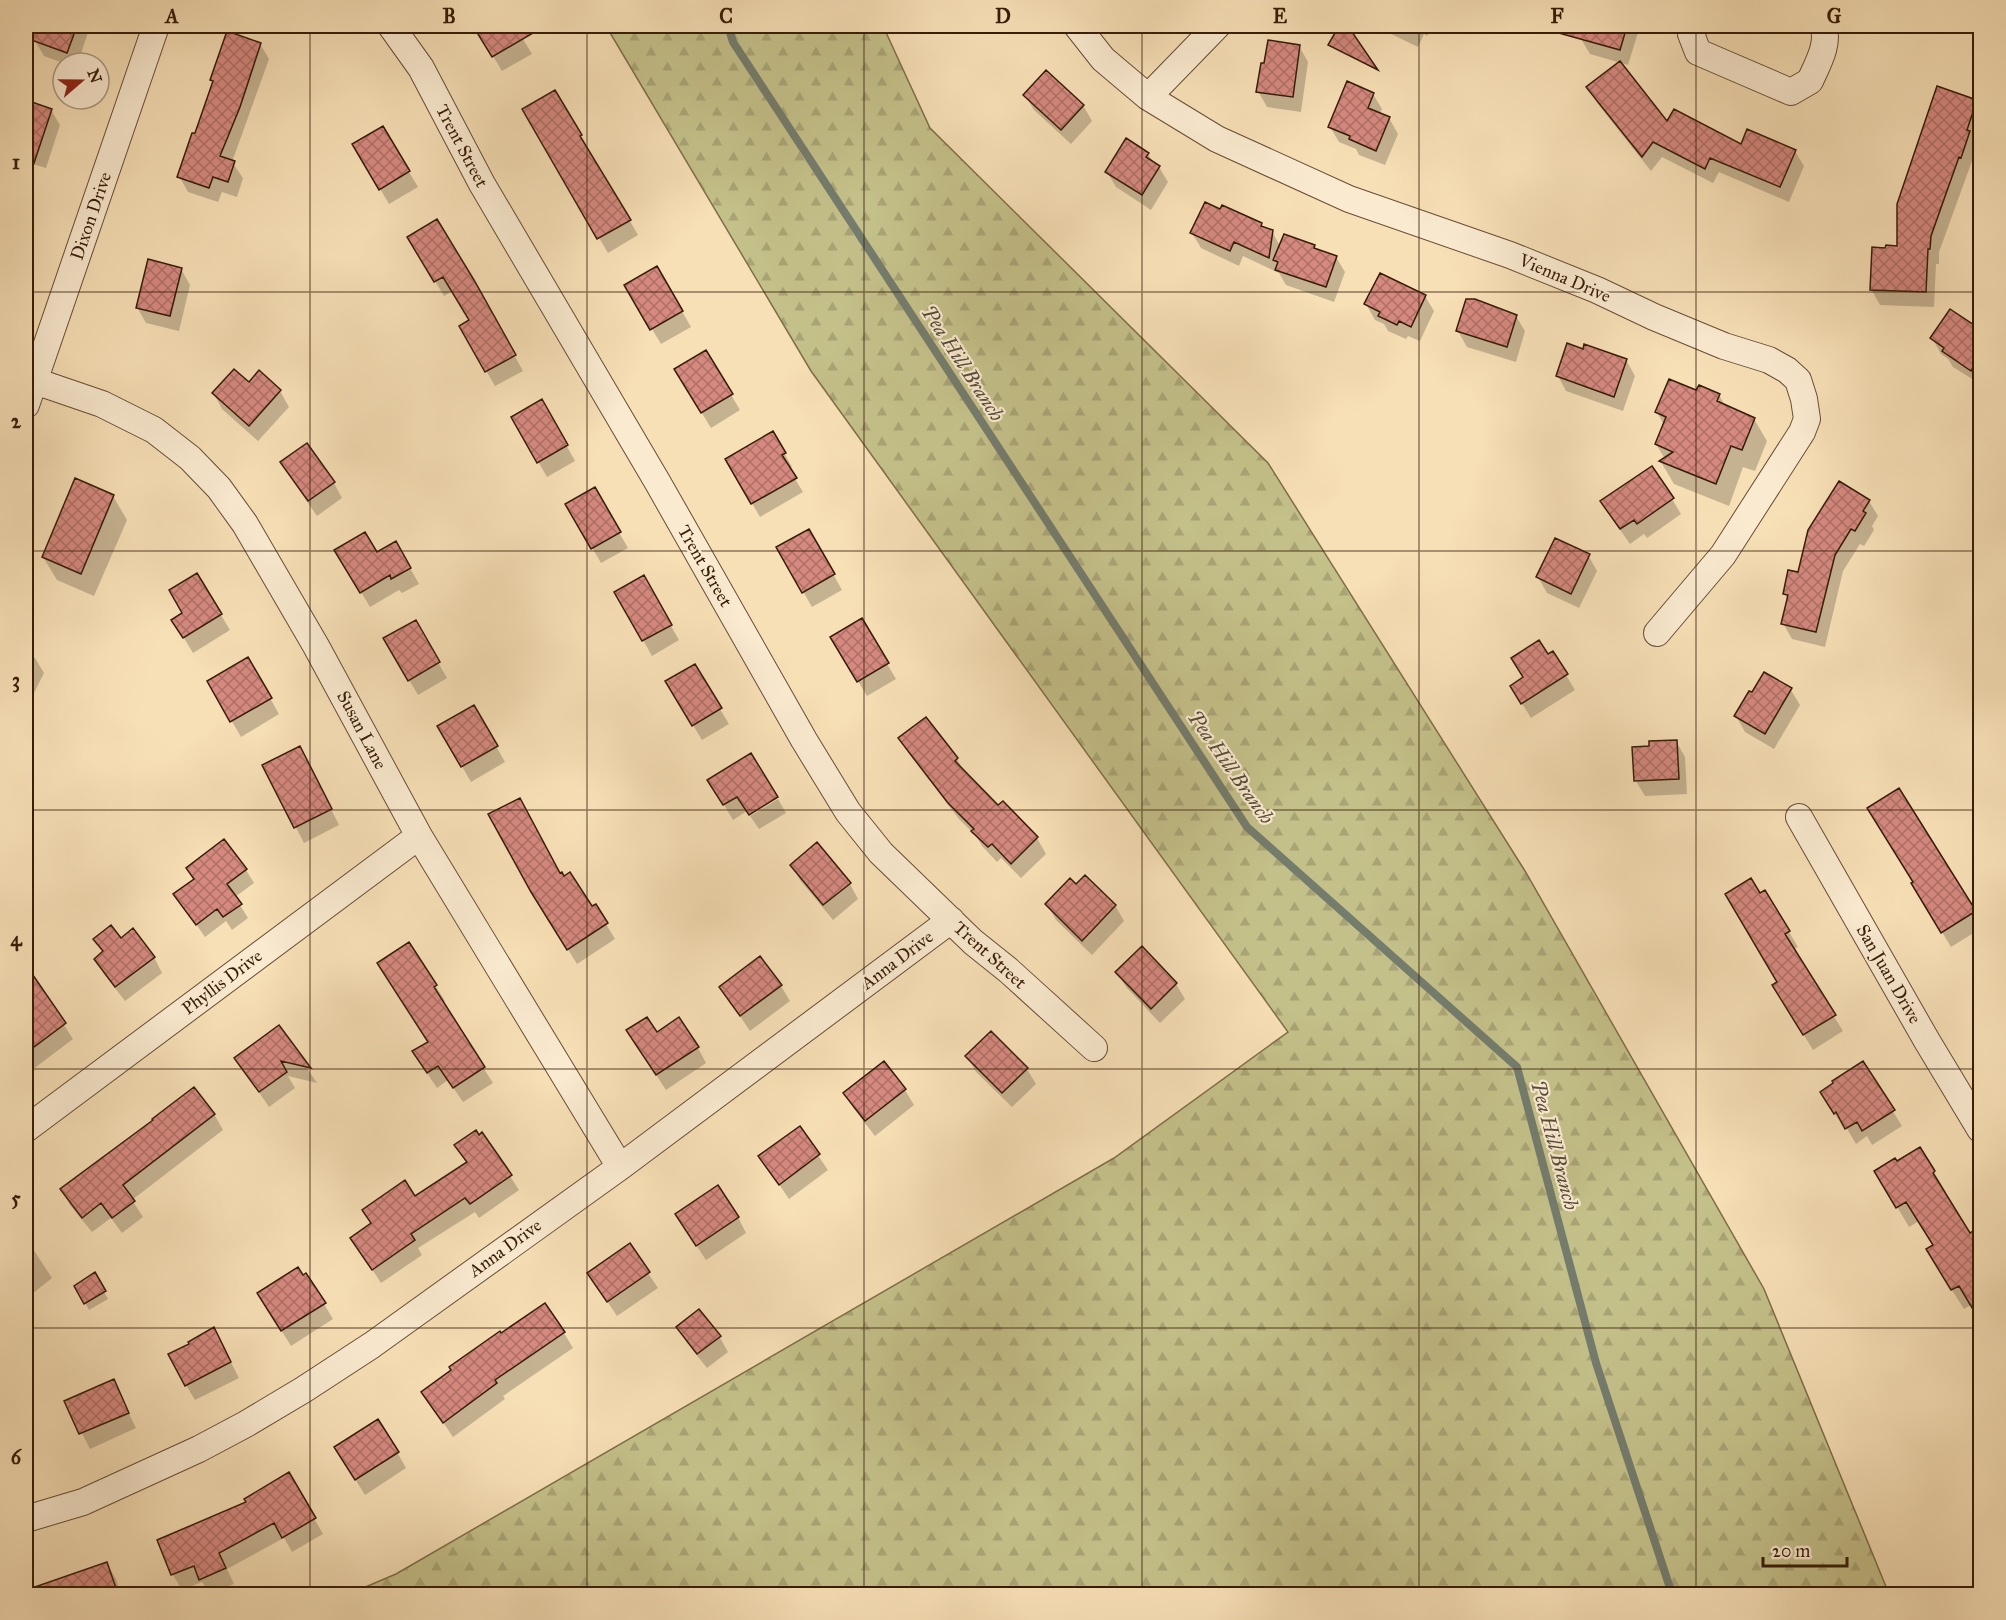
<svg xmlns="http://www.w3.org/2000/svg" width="2006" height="1620" viewBox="0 0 2006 1620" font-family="'IM FELL Great Primer',serif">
  <defs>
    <pattern id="forest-firs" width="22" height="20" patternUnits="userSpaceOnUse" patternTransform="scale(1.5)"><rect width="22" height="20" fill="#c4c089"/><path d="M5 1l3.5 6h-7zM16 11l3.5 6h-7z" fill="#a9a475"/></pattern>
    <pattern id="building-cross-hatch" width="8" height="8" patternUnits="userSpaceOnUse" patternTransform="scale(1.5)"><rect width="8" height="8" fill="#d5897f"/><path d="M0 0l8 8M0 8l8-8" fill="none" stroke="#ae6f66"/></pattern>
  </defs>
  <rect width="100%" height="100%" fill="#f7dfb6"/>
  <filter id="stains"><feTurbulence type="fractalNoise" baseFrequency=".00333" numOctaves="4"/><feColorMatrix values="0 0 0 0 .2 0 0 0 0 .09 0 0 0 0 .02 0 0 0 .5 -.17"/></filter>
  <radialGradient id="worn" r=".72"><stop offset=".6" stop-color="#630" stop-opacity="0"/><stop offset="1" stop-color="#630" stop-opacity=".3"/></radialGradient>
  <path fill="url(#forest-firs)" stroke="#7e6e48" stroke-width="1.5" d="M606,26h277l47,102 338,335 257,408 239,418 125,305h-1540l47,-20 718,-416 174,-126 -477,-661z"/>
  <path fill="#0003" d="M41,26h49l-12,37h-15l-19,-7 -9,-15z
    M475,26h40l17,28 -30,17z
    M1383,26h50l-6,10 -3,-2 -6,13 -31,-15z
    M1585,26h55l-12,39 -38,-11 -9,-15z
    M260,44l9,15 -37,103 11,16 -6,19 -15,-5 -4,10 -30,-10 -9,-16 35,-92 -2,-4z
    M1299,46l9,16 -7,50 -34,-5 -9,-16 7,-26z
    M1588,87l80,37 73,22 54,5 9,15 -15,36 -70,-30 -6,11 -51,-26 -11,14 -54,-68z
    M1938,88l41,14 1,3v34l-41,113v12h-3l-2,43 -54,-2 -9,-16 16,-40 11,-2z
    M555,92l83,143 -30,18 -84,-144z
    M1373,94l9,15 -2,5 9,4 9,16 -13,31 -26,-10 -3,-6 -17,-7 -9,-15z
    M1025,95l58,10 9,16 -21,23 -37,-34z
    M26,102l25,8 9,15 -14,43 -20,-6z
    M383,128l35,59 -29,17 -35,-60z
    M1148,154l6,9 5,4 9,15 -17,28 -35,-23 -9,-15z
    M26,209l3,6 -3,9z
    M1261,224l3,5 8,2 8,15h34l2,4 20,7 9,15 -11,30 -48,-17 -7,-12 -36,-17 -4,10 -38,-18 -9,-15z
    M418,253l64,44 41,74 -28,15 -34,-59 10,-6 -18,-30 -9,5z
    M657,268l34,59 -30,17 -35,-58z
    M181,269l9,16 -11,46 -33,-8 -9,-16z
    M1425,296l9,15 -14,30 -12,-5 -2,3 -18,-8 -4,-7 -9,-4 -9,-16z
    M1951,311l29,20v59l-3,-2 -5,-9 -19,-12 -5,-8 -7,-5 -9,-16z
    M1516,316l9,15 -9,31 -49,-15 -9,-16z
    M1584,351l42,9 9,16 -12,35 -57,-20 -8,-15z
    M706,352l34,58 -29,18 -35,-58z
    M259,373l21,18 9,16 -31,34 -36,-32 -8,-15 35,-10z
    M1697,392l22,3 7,12 28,12 13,22 -12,30 -12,-4 -14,39 -55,-22 -13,-22 4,-3 -9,-15 8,-19 -7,-13z
    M542,401l33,60 -28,16 -34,-59z
    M773,433l19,34 -3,2 14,23 -43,25 -33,-57z
    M281,463l53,20 8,15 -25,18z
    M594,489l34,59 -27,15 -34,-59z
    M113,496l14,24 -33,76 -37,-16 -14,-23z
    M1672,499l9,15 -34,24 -3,-4 -14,10 -19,-27z
    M1869,501l9,15 -6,10 2,4 -10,16 -4,-2 -17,27 -18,76 -33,-8 -9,-16 5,-22 -4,-8 15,-19z
    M809,531l33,59 -30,17 -34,-59z
    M396,543l23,41 -17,9 -3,-3 -29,17 -34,-57 41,4z
    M1588,555l9,16 -18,37 -32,-15 -9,-16z
    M197,575l33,55 -37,23 -20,-33 11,-6z
    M643,577l36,63 -27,16 -36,-64z
    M861,620l35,59 -29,17 -35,-58z
    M415,622l32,56 -29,17 -33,-56z
    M26,653l9,5 9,15 -18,36z
    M1548,656l18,19 9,15 -44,28 -10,-16 3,-24z
    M248,659l31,55 -38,23 -32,-55z
    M694,666l35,58 -27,16 -26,-43z
    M1764,674l27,16 9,15 -26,44 -29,-17 -9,-16z
    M474,707l31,55 -34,20 -32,-55z
    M926,719l31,40 8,14 33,34 5,-4 34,35 9,16 -25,24 -20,-20 -4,4 -15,-16 -6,-10 -17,-17 -50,-65 -9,-16z
    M1676,741l9,16 2,37 -42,2 -9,-15 15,-34z
    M750,755l-3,56 -14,9 -15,-25z
    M308,763l31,62 -35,18 -40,-77z
    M1898,790l82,132v7l-29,18 -29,-48 -7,-17z
    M778,799l8,14 -27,16 -9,-13z
    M792,865l58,19 8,15 -25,21 -33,-40z
    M246,870l8,13 -19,14 13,21 -16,12 -6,-9 -21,16 -30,-43z
    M560,875l31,33 4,-2 20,33 -38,25 -45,-72z
    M1076,886l39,19 9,16 -32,34 -36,-35 -9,-16z
    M1765,892l33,55 -5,3 50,81 -30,19 -30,-49 -24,-106z
    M95,939l25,1 34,17 8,16 -37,28 -21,-27 -9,-15 8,-6z
    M409,944l36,57 -3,2 51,80 -30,19 -15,-22 -11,8 -14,-21 6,-24z
    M760,958l21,28 9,15 -40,30 -29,-43z
    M1117,972l59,12 9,15 -25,24 -34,-36z
    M35,981l38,58 -41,31 -2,-3 -4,4v-60l2,-2 -2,-4v-17z
    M279,1027l38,56 -29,-7 7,12 -26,19 -33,-49z
    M656,1034l42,14 8,15 -40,27 -29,-44z
    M967,1056l60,13 9,15 -24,23 -36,-35z
    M884,1063l21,27 9,15 -39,31 -21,-27 -9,-15z
    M1863,1063l39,63 -30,19 -5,-9 -11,8 -10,-17 -2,1 -13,-20z
    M214,1114l9,16 -91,70 11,17 -21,16 -11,-15 -19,14 -22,-27 -8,-16z
    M799,1128l29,42 -39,29 -29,-43z
    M482,1134l37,56 -40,28 -4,-6 -57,36 4,7 -41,28 -29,-45 115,-74 -11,-18z
    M1897,1163l37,9 12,20 -2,1 26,42 9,-6 1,3v88l-9,-15 -7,4 -25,-39 -5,-24 -15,-25 -10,6 -33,-56z
    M738,1217l8,16 -40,27 -20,-30z
    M26,1238l26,40 -26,21z
    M629,1245l29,43 -41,28 -28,-42z
    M94,1274l14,25 -19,11 -13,-24z
    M324,1304l9,15 -42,27 -23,-37z
    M678,1327l41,9 9,16 -21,16 -20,-25z
    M564,1333l9,15 -70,48 2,3 -52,38 -30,-45 78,-57z
    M222,1345l17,33 -44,22 -9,-15z
    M113,1381l23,47 -46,21 -24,-47z
    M397,1452l9,16 -41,27 -20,-32z
    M289,1474l34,60 -31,18 -8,-14 -57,31 7,15 -24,10 -8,-12 -20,8 -9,-15 -14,-34 89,-38z
    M107,1564l9,15 5,15h-56l-5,-15z"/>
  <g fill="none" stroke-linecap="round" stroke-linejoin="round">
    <path stroke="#747c6c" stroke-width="8" d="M728,26l5,16 514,785 270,240 79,296 76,231"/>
  </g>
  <path fill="url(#building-cross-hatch)" stroke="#371c08" stroke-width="1.5" d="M26,26h51l-10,27 -41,-15z
    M473,26h72l-53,31z
    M1339,26h9l30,44 -50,-25z
    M1556,26h71l-7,24 -65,-18z
    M227,31l34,12 -21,64 -20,49 15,5 -7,21 -15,-5 -4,11 -32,-11 15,-44h3l18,-52 -3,-1z
    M1268,40l32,5 -7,52 -37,-5 5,-29h3z
    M1620,61l47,60 7,-12 67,35 6,-15 49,21 -16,37 -70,-29 -5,11 -52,-27 -11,15 -56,-70z
    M1046,70l38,35 -23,25 -38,-35z
    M1347,81l27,12 -6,15 22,9 -14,34 -27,-12 1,-3 -22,-9z
    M1937,86l40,14 -10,30 3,1 -9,27 -2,-1 -28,79 -1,13h-2l-2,43 -56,-2 2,-43 13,1 1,-3 11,1v-42z
    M555,90l27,45 -2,1 51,84 -34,19 -75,-130z
    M26,100l26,9 -22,66h-4z
    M383,126l27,45 -31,19 -27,-46z
    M1126,138l23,15 -3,4 14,9 -18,29 -37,-23z
    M1205,202l15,7 2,-4 40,18 -1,3 12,4 -4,28 -35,-16 -4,9 -40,-18z
    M437,219l37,61 42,75 -31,17 -26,-46 10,-6 -26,-43 -9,5 -27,-45z
    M1284,234l31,11 -1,3 23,8 -11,31 -51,-17 3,-8 -5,-2z
    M148,259l34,9 -12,48 -34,-8z
    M657,266l26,45 -33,19 -26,-45z
    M1380,273l46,22 -15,32 -12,-6 -2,4 -19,-9 2,-4 -16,-8z
    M1466,299h9l42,16 -10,32 -51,-16z
    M1950,309l30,20v28l-9,14 -29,-20 2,-3 -14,-10z
    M1567,343l16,6 1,-5 43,15 -13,38 -58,-21z
    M706,350l27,44 -32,19 -27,-44z
    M234,369l15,13 10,-12 22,20 -32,36 -37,-33z
    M1669,379l27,11 3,-5 21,9 -3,7 38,17 -13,32 -11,-4 -15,38 -57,-23 14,-9 -18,-8 11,-27 -11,-5z
    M542,399l26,46 -31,18 -26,-46z
    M773,431l13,22 -4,2 15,23 -46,26 -26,-45z
    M307,443l28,39 -27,19 -28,-39z
    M1652,466l22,32 -37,26 -3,-4 -14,9 -20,-28z
    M75,478l39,17 -33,79 -39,-17z
    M1839,481l31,19 -7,11 3,2 -11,18 -4,-2 -16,26 -19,77 -35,-8 7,-29 -5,-1 5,-24 10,2 10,-42z
    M595,487l26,45 -30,17 -26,-45z
    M809,529l26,45 -33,19 -26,-46z
    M365,532l12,20 19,-11 15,27 -20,11 -1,-4 -30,18 -26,-43z
    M1555,538l35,16 -19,40 -35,-17z
    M197,573l25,41 -39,24 -12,-18 11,-7 -13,-23z
    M644,575l28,50 -30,16 -28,-49z
    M862,618l27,45 -32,19 -27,-45z
    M416,620l24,42 -32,19 -25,-43z
    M1539,640l9,14 5,-3 15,23 -47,30 -11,-18 13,-9 -12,-19z
    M248,657l24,41 -42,24 -23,-41z
    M695,664l27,44 -30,18 -27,-45z
    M1764,672l28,16 -27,46 -31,-18 15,-25 3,1z
    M474,705l24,41 -37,21 -24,-41z
    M926,717l32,41 -3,3 43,44 5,-4 35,36 -27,27 -19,-20 -4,3 -17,-16 3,-2 -26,-26 -50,-65z
    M1677,740l2,39 -45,2 -2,-34 17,-1v-5z
    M300,746l32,63 -38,19 -32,-63z
    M751,753l27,44 -29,18 -12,-18 -14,8 -16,-25z
    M1899,788l77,123 -35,22 -30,-50 2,-1 -46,-74z
    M520,798l40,75 2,-1 2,4 6,-4 22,34 4,-2 12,19 -41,27 -36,-58 -43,-78z
    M224,839l23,30 -20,15 15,20 -19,13 -6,-8 -21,16 -23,-31 21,-15 -8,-11z
    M817,842l34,41 -28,22 -33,-40z
    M1085,875l31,30 -34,36 -37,-37 25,-26 6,6z
    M1751,878l9,15 5,-3 25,41 -5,3 51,81 -33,20 -31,-50 5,-3 -52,-88z
    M111,925l10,13 12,-10 22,29 -40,30 -21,-28 9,-8 -10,-12z
    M409,942l28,43 -3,2 51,80 -32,21 -15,-22 -11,7 -15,-22 16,-9 -51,-79z
    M1142,946l35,37 -26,26 -36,-37z
    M760,956l22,29 -42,31 -21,-29z
    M26,965l40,58 -40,30z
    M647,1017l10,15 22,-15 20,30 -43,28 -30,-45z
    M279,1025l32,43 -30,-7 6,11 -28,20 -25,-34z
    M991,1031l37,37 -26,25 -37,-37z
    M884,1061l22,28 -41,32 -22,-28z
    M1863,1061l32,49 -33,21 -5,-9 -12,7 -9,-17 -2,2 -14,-22 13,-9 -1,-2z
    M194,1087l21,27 -92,71 12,16 -23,17 -11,-15 -19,15 -22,-29 93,-69 -1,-1z
    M800,1126l20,28 -41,31 -21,-29z
    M476,1130l3,5 3,-3 30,43 -42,29 -5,-6 -54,36 4,6 -43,30 -22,-32 21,-15 -9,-13 43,-30 10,16 52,-34 -13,-17z
    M1920,1147l15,24 -2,2 37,60 10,-7v95l-21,-35 -8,4 -25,-41 7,-4 -27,-43 -10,6 -22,-37 21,-13 2,3z
    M718,1185l21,32 -43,29 -21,-32z
    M630,1243l20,29 -43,30 -20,-29z
    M298,1267l5,8 3,-2 20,30 -45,28 -24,-38z
    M95,1272l11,19 -22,13 -10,-18z
    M545,1303l20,29 -70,48 2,3 -54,40 -22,-31 30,-22 -2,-3 51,-36 1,2z
    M699,1309l22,27 -24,18 -21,-27z
    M214,1327l17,35 -46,24 -17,-32 21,-10 -1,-2z
    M114,1379l15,34 -50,21 -15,-33z
    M378,1419l21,33 -44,28 -21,-33z
    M289,1472l27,46 -34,20 -8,-15 -55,30 7,15 -27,12 -5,-14 -23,9 -14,-35 89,-38 -2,-3z
    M107,1562l11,32h-92v-4z"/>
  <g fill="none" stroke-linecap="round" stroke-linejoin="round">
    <g stroke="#674d34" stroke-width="28">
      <path id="minor" d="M391,26l30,42 61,116 176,299 146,257 44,72 33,41 92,89 35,28 86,78
        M1077,26l26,33 45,38 69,42 132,60 161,56 87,35 57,27 70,29 45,14 18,10 11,10 6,19 3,20 -5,13 -79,123 -66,78
        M1695,26l-4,8 7,18 93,40 19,-11c7,-16 20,-38 13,-55
        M1148,97l69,-71
        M26,378l76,26 52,26 36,28 29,30 26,36 71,122 103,190 201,331
        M26,405l130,-379
        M1799,817l128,224 53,88
        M26,1129l393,-293
        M26,1519l57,-17 116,-53 47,-25 57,-34 69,-45 248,-178 331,-247"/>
    </g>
    <use href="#minor" stroke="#faead0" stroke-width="26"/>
  </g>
  <path fill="none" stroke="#371c08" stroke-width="1.5" stroke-opacity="0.55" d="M310,26v1568M587,26v1568M864,26v1568M1142,26v1568M1419,26v1568M1696,26v1568M26,292h1954M26,551h1954M26,810h1954M26,1069h1954M26,1328h1954"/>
  <g text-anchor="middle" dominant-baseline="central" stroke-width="4.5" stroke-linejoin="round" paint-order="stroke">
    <g font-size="18" fill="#371c08" stroke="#faead0">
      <text transform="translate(462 146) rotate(62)">Trent Street</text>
      <text transform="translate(91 216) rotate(-71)">Dixon Drive</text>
      <text transform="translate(1565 278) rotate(23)">Vienna Drive</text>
      <text transform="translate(705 566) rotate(60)">Trent Street</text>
      <text transform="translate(362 730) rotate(62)">Susan Lane</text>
      <text transform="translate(990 955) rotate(42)">Trent Street</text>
      <text transform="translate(897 960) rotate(-37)">Anna Drive</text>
      <text transform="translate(1889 974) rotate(60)">San Juan Drive</text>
      <text transform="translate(222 982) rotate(-37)">Phyllis Drive</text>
      <text transform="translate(505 1248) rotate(-36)">Anna Drive</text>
    </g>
    <g font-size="20" font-style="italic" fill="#564c3a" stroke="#faead0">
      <text transform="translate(963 363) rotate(57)">Pea Hill Branch</text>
      <text transform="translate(1231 767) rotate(55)">Pea Hill Branch</text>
      <text transform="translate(1555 1145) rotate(75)">Pea Hill Branch</text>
    </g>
  </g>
  <rect width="2006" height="1620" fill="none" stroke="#f7dfb6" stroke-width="66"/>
  <g transform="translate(81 81) rotate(70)"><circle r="28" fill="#faead0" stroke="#ac9880" stroke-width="1.5"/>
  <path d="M0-4.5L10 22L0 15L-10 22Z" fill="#8f2418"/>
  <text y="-9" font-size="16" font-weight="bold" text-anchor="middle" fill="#371c08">N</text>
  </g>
  <path d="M1763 1557v9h84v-9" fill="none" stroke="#371c08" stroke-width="3"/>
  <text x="1772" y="1557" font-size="18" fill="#371c08" stroke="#faead0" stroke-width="4.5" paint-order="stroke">20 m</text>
  <rect x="33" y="33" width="1940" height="1554" fill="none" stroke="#371c08" stroke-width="2"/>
  <g font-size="20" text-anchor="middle" font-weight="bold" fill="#371c08">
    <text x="172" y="23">A</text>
    <text x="449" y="23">B</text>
    <text x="726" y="23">C</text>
    <text x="1003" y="23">D</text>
    <text x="1280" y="23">E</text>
    <text x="1557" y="23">F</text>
    <text x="1834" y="23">G</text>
    <text x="16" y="169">1</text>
    <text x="16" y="428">2</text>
    <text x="16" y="687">3</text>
    <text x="16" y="946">4</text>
    <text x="16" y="1205">5</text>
    <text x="16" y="1464">6</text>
  </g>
  <rect width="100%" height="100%" filter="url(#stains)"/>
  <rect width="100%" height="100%" fill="url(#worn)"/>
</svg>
